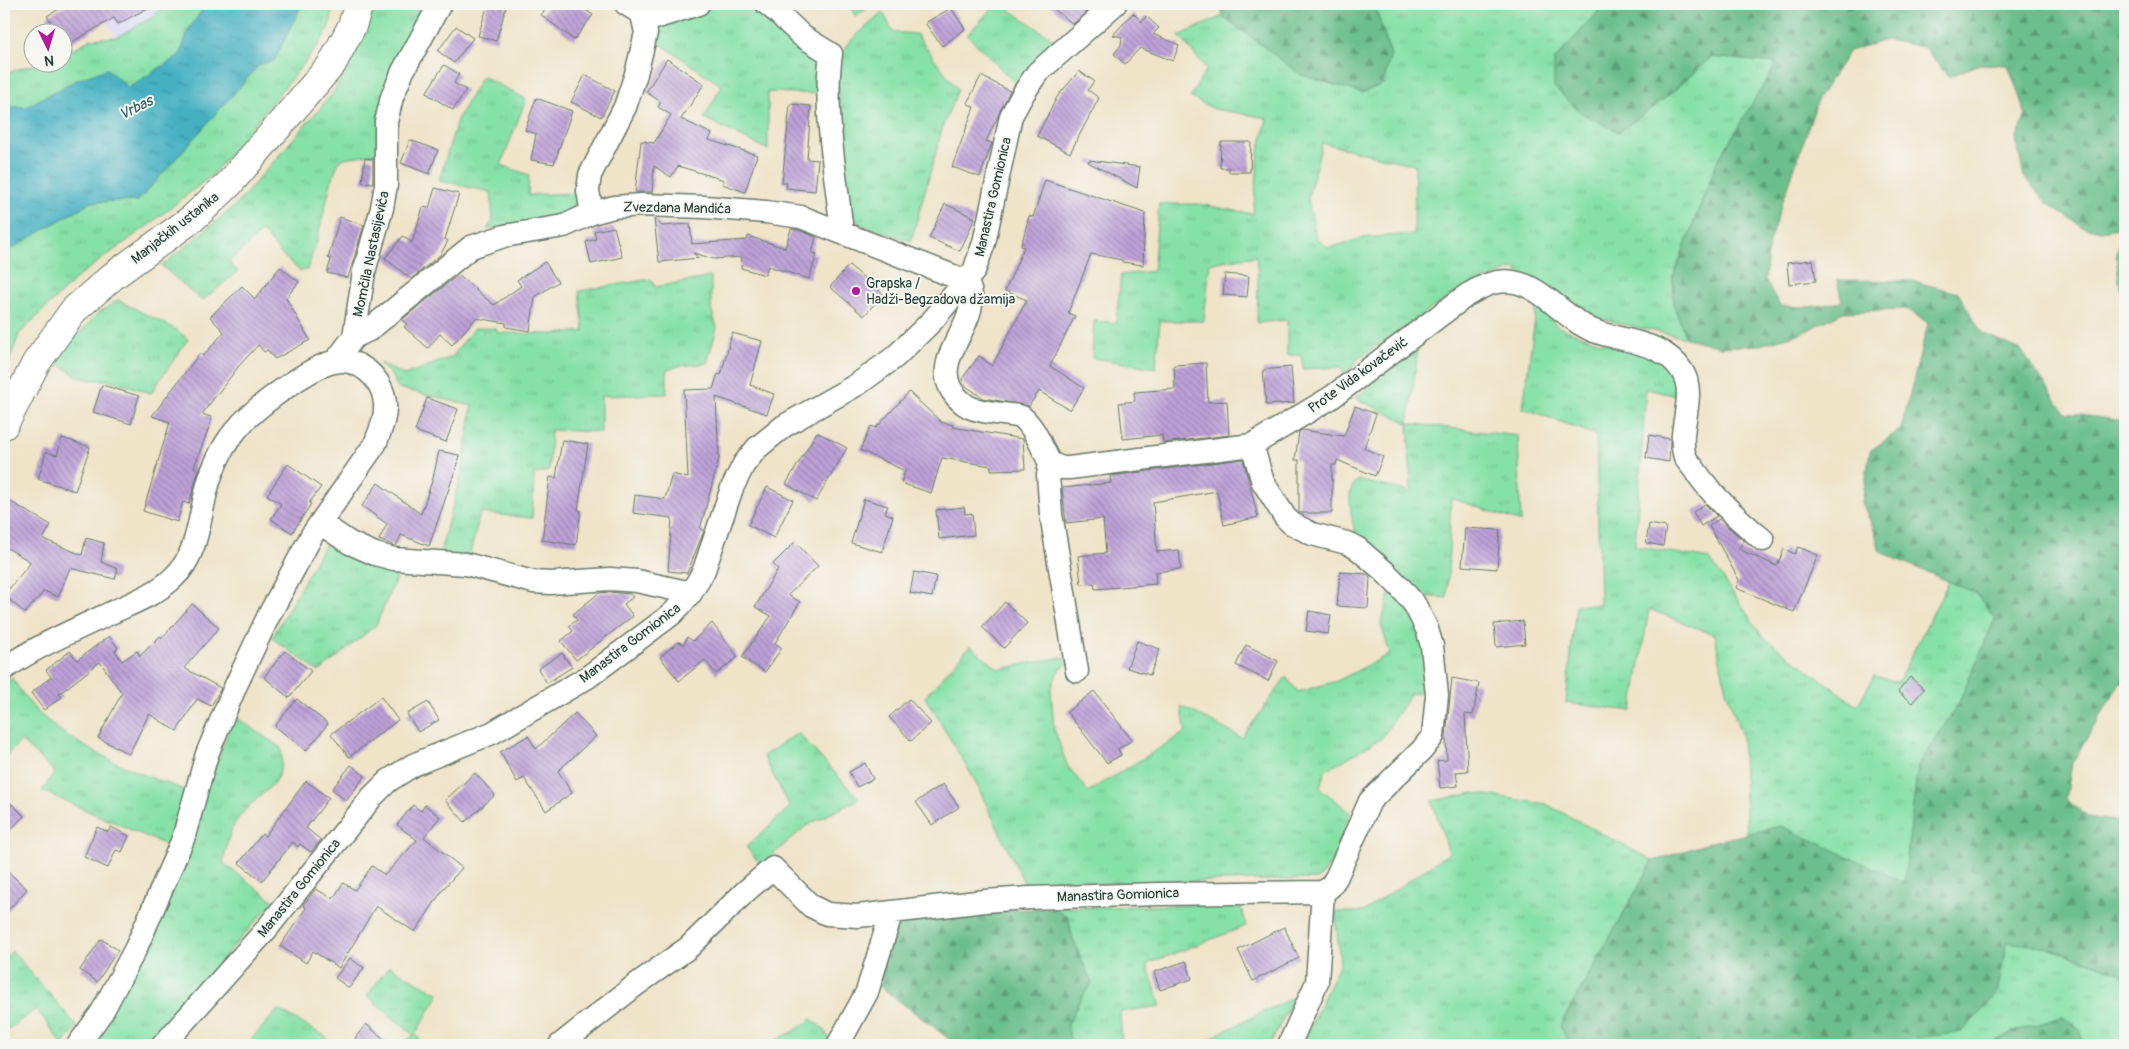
<svg xmlns="http://www.w3.org/2000/svg" width="2129" height="1049" viewBox="0 0 2129 1049" font-family="Pangolin,sans-serif">
  <defs>
    <pattern id="grass-tufts" width="24" height="20" patternUnits="userSpaceOnUse" patternTransform="scale(1.25)"><rect width="24" height="20" fill="#86e1a7"/><path d="M3 7l-1-3M5 7V3M7 7l1-3M15 17l-1-3M17 17v-4M19 17l1-3" fill="none" stroke="#73c290"/></pattern>
    <pattern id="forest-firs" width="22" height="20" patternUnits="userSpaceOnUse" patternTransform="scale(1.25)"><rect width="22" height="20" fill="#6cbf8c"/><path d="M5 1l3.5 6h-7zM16 11l3.5 6h-7z" fill="#589c73"/></pattern>
    <pattern id="water-ripples" width="26" height="14" patternUnits="userSpaceOnUse" patternTransform="scale(1.25)"><rect width="26" height="14" fill="#44b0c2"/><path d="M2 4q2-2 4 0t4 0M15 11q2-2 4 0t4 0" fill="none" stroke="#38909e"/></pattern>
    <pattern id="building-back-hatch" width="6" height="6" patternUnits="userSpaceOnUse" patternTransform="scale(1.25)"><rect width="6" height="6" fill="#bda1d8"/><path d="M-1 5l2 2M0 0l6 6M5-1l2 2" fill="none" stroke="#9984b0"/></pattern>
  </defs>
  <rect width="100%" height="100%" fill="#f6f6f2"/>
  <filter id="ink" filterUnits="userSpaceOnUse"><feTurbulence type="fractalNoise" baseFrequency=".02" numOctaves="2"/><feDisplacementMap in="SourceGraphic" scale="10" xChannelSelector="R" yChannelSelector="G"/><feConvolveMatrix kernelMatrix="1 2 1 2 8 2 1 2 1" color-interpolation-filters="sRGB"/></filter>
  <filter id="wash" filterUnits="userSpaceOnUse"><feTurbulence type="fractalNoise" baseFrequency=".0096" numOctaves="4" result="noise"/><feDisplacementMap in="SourceGraphic" scale="20" xChannelSelector="R" yChannelSelector="G"/><feGaussianBlur stdDeviation="1.12" result="paint"/><feColorMatrix in="noise" values="0 0 0 0 0 0 0 0 0 0 0 0 0 0 0 0 0 1.4 0 .05"/><feComposite in="paint" operator="in"/></filter>
  <g filter="url(#wash)">
    <rect width="100%" height="100%" fill="#efe3c8"/>
    <path fill="#d8d7f8" d="M96,4h69l-12,13 -37,20z"/>
    <path fill="url(#grass-tufts)" stroke="#528f6e" fill-rule="evenodd" d="M165,4h41l-18,27 -8,24 -52,33 -51,-8 -51,27h-22v-32c17,-9 39,-12 58,-13l1,-6 27,-17 26,-2 17,-9 20,-11z
      M302,4h30c2,19 -7,31 -17,46l-103,125 -62,49 -70,51 -61,59 -15,42v-123l87,-51 47,-1 122,-137 14,-3z
      M374,4h57l-52,149 -35,5 -6,5 -7,20 -15,61 -9,26 -7,1 -19,-17 -19,-23 -33,31 9,9 -36,30 -40,-35 74,-61 98,-113 30,-56z
      M729,4l39,6 53,44v40l-53,-2v58l-64,-32 18,-32 -70,-48c2,-6 3,-12 9,-16 12,-8 54,-17 68,-18z
      M848,4h24l-16,13z
      M996,4h5l55,37 -25,25 -14,19 -50,-50z
      M1374,4h227l-4,9 -43,48 65,71 45,-33 47,-42 67,6 -61,99 -44,115 1,28 12,33 -96,-21 -25,-14 -52,-34 -57,23 -97,66 -16,21 -1,-12 -39,2 -2,-14h-14v-35l-30,3 1,-46 -2,-21 -46,7 -6,58h-44l-4,47 -64,-10 2,-37 22,2 5,-48 32,-4 6,-67h40l54,10 6,-62 8,-34 -53,-9 -24,-12 17,-28 -28,-33 43,-20 18,14 151,25zM1322,143l93,22 -1,69 -52,4 -33,10 -13,-10 -8,-40z
      M883,12l10,20 23,2 42,56 -14,33 -33,118 -58,-19 -3,-7 -2,-14 -12,-134 11,-23z
      M482,76l44,23 -25,66 28,10 -1,20 50,-2c-3,13 -5,19 -18,24l-73,12 6,-8 -2,-29 -52,-11 18,-61z
      M711,277v31l6,20 -10,35 -28,3 -12,4v24l-66,2v36l-50,-2 -2,41 -15,3 -2,44 -52,-5 -11,46 -30,-4 23,-83 10,-66 -74,-18 -7,-13 -12,-12 25,12 48,-18 22,-29h21l4,5 56,1 29,-3 -5,-40 72,-12 4,8z
      M118,300l57,29 13,10 -37,54 -41,-13h-19l-14,-4 -23,-15 43,-47z
      M1537,303l21,24 39,14 63,17 19,21 3,18 -36,-8 -11,157 75,13 53,78 94,69 17,-30 24,6 51,-101 27,12 19,26 -37,86 -40,60 -14,118 -123,-57 -34,8 -5,-97 -16,-47 -11,-55 -66,-26 -17,102 -66,-8 10,-98h24l-4,-170 -73,-27z
      M1418,349l-10,74 110,13 3,86 -70,-24 -4,100 -28,-2 -24,-28 -40,-34c-2,-16 -12,-43 3,-54l53,12 -3,-69 -53,-25z
      M334,543l65,28 -23,54 -57,47 -47,-34 48,-85 5,-8z
      M1392,585l32,53 3,52 -17,4 -28,44 -57,33 -5,17 30,24c-7,24 -13,49 -32,67l-293,6 -51,-106 -49,-82 45,-51 29,23 63,-12 7,5 -11,9 -7,19 3,39 13,36 21,27 98,-60 -5,-26 61,32 44,-61 12,15 39,-11 53,-27 -9,-29z
      M12,678c6,9 13,19 20,28 35,39 104,67 153,84l-17,56 -126,-55 13,-19 -34,-31 -17,17v-73z
      M234,716l47,32c7,43 -30,45 -47,77 -6,10 -8,26 -11,38l51,38 -128,144h-55l121,-269z
      M798,733l61,66 -53,27 -45,39 -15,-18 44,-40 -27,-51z
      M1474,793l72,11 107,57 -93,165 11,19h-269l38,-83 -5,-50h28l86,-59 -17,-52z
      M1240,904l6,22 -99,38 14,42 -41,6 2,33h-52l-2,-21 10,-21 14,-20 -20,-46 -4,-21 -20,-8z
      M2006,942l36,4 78,26 5,8v65h-43l-1,-15 -19,-13 -49,15 -24,13h-124l12,-3 120,-48z
      M12,951l65,75 -14,19 -27,-36 -32,23v-73z
      M389,966l50,28 -24,41 12,10h-27l14,-10 -47,-39z
      M1294,997l-24,48h-69l19,-12z
      M278,1010l45,25 12,10h-89z
      M811,1019l13,10 6,12 -2,4h-63l28,-13z"/>
    <path fill="url(#forest-firs)" stroke="#467e60" d="M1220,4h154l17,51 -8,29 -21,9 -61,-18 -78,-59z
      M1601,4h524v295l-4,-4 -5,-39 8,-29 -23,4 -20,-5 -34,-23 -23,-26 -8,-37 10,-25 -18,-50 -28,-1 -32,13 -24,-30 -38,-7 -37,11 -31,48 -49,143 -4,37 15,27 30,1 32,-5 -5,-22 76,1 45,12 24,40 39,17 44,63 60,8v263l-5,-1 -48,80 -6,36 22,18 28,4 9,11v148l-6,-8 -77,-26 -35,-4 -10,52 -35,38 -97,13h-294l-11,-19 93,-165 59,-19 69,-16 123,56 14,-117 40,-60 37,-86 -19,-26 -96,-41 -5,-20 -13,-30 8,-51 31,-22 27,-106 -22,-14 -63,3 -41,21 -42,12 -39,2 -35,-9 -12,-33 -1,-28 44,-115 60,-99 -66,-6 -47,42 -45,33 -38,-19 -27,-26v-26l43,-48z
      M1048,908l20,8 4,21 20,46 -14,20 -10,21 2,21h-113l-81,-62 23,-62 25,-6z
      M2062,1017l19,13 1,15h-93l24,-13z"/>
    <path fill="url(#water-ripples)" stroke="#32767b" d="M206,4h96l-28,57 -14,3 -122,137 -47,1 -87,51v-146h22l51,-27 30,-11 22,19 51,-33 8,-24z"/>
    <g id="blocks">
      <path fill="url(#building-back-hatch)" d="M68,4h87l-37,20 -4,-6 -49,28 -3,-4v-10h-5l-10,-16z
        M488,4h19l-11,37 -18,-5z
        M550,4h27l16,11 -19,25 -33,-25z
        M1048,4h47l-22,20z
        M951,8l14,21 -23,17 -17,-23z
        M1133,13l9,9 4,-6 13,12 -6,6 26,11 -6,16 -33,-13 -15,16 -11,-10 7,-9 1,-8 -9,-2z
        M456,26l17,12 -19,25 -16,-12z
        M667,59l37,25 -23,35 31,15 -3,6 48,15 -12,37 -23,-8 2,-4 -46,-14 -7,11 -17,-11 -2,26h-17l6,-51 13,2 17,-28 -13,-8 3,-5 -15,-10z
        M444,65l15,9 -5,9 12,7 -13,20 -27,-17z
        M1079,71l15,10 -6,9 11,8 -29,55 -33,-17 20,-39z
        M585,75l30,16 -14,26 -30,-15z
        M981,76l29,15 -24,50 6,2 -12,34 -28,-10 22,-60 -7,-4z
        M536,98l36,13 -18,53 -23,-4 5,-26 -11,-4z
        M790,104l21,2 -4,53 11,1 -3,31 -29,-3 1,-5h-5z
        M410,140l28,10 -9,24 -28,-11z
        M1221,142h30l-1,30h-21v-4h-9z
        M365,158l8,1v24l-11,-1z
        M1089,160l51,7 -3,21 -49,-26z
        M1045,180l100,33 -2,52 -21,-3v-2l-31,-6 -23,59 7,3 -25,50 34,22 -14,22 -31,-19 -10,15 -46,-8 -20,-14 -1,-5 17,-23 13,10 35,-66 -22,-9 19,-44 -3,-1 8,-30 4,1z
        M435,188l24,6 -14,45 3,2 -8,14 -29,24 -26,-21 18,-22 9,7 11,-36 6,1z
        M945,204l30,14 -15,33 -31,-13z
        M340,217l24,8 -16,53 -21,-5 4,-14 -3,-1z
        M654,219l8,7 28,-2 2,20 55,-4 1,-4 37,12 6,-19 7,1 18,7 -4,16 5,1 -8,25 -41,-13 -3,9 -24,-7 1,-11 -28,2 -21,-6 6,5 -40,4z
        M614,227l8,30 -31,7 -5,-22 10,-3 -2,-8z
        M1813,260l3,21 -27,3 -2,-21z
        M545,262l13,20 -23,15 -5,34 -24,-4v-4l-30,-5 -24,27 -12,-11 -12,14 -24,-21 3,-3 -5,-4 2,-2 54,-43 36,30 27,-19 -4,-6z
        M849,265l34,29 -19,22 -34,-29z
        M280,267l19,15 -13,16 24,42 -35,19 -8,-9 -3,2 -6,-7 -20,22 -36,47 9,3v5l-17,45 5,2 -10,35 -6,-2 -6,20 -34,-11 27,-89 -18,-6 48,-63 3,3 21,-24 -14,-15 32,-31 13,13z
        M1225,274l24,2 -2,21 -24,-2z
        M732,333l30,8 -12,44 24,9 -7,20 -51,-17 3,62 -19,70 4,2 -17,42 -19,-2 4,-53 -39,-5 2,-18 30,4 7,-25 16,4 -4,-88 29,-1 5,-15 3,1z
        M1206,363l2,39 19,-1 2,34 -66,8 -1,-8 -39,4 -4,-36 16,-2 -1,-9 41,-3 -1,-24z
        M1291,367l3,36 -28,2 -3,-35z
        M102,385l37,11 -8,28 -38,-12z
        M909,392l32,30 12,3 -1,2 71,12 2,30 -34,1v-4l-49,-8 -11,35 -30,-10 4,-12 -45,-21 11,-24 5,2z
        M427,398l31,11 -12,33 -31,-11z
        M1355,406l21,8 -12,34 19,9 -8,19 -38,-16 -1,5h-4v48h-33v-53h-4l4,-28 3,-2 42,6z
        M817,432l30,16 -31,53 -30,-17z
        M1649,435l21,4 -1,23 -23,-4z
        M62,438l28,9 -15,44 -37,-12 8,-27 11,3z
        M562,440l26,4 -10,66h3l-5,35 -34,-5 8,-63 6,1z
        M439,451l20,4 -5,22h-1l-24,69 -28,-11 -5,11 -17,-6 8,-16 -25,-18 16,-23 43,31 12,-36z
        M1243,459l15,58 -34,8 -7,-34 -64,11 4,50 22,-2 2,19 -26,3 1,12 -61,5 -1,-6 -13,1 -3,-28 28,-3 -3,-34 -37,4 -4,-35 49,-5 -1,-7z
        M288,464l33,23 -12,16 2,1 -19,29 -21,-14 10,-15 -14,-9z
        M767,487l26,13 -19,38 -26,-13z
        M4,498l47,27 -8,14 39,16 4,-17 18,5 -3,19 17,7 -3,10 -45,-11 -12,29 -14,-6 -19,22 -21,-18 27,-33 -27,-16z
        M864,499l24,7 -3,7 8,3 -11,36 -31,-9z
        M1705,504l12,12 -16,10 -8,-14z
        M964,507l1,7 7,-1 2,22 -35,4 -3,-29z
        M1719,519l25,22 -6,8 39,17 7,-17 11,5 3,-7 20,8 -24,57 -58,-24 3,-8 -30,-54z
        M1649,524l17,3 -3,19 -17,-3z
        M1465,528l35,2 -3,39 -35,-3z
        M795,542l23,24 -30,29 12,7 -25,41 7,5 -17,24 -23,-15 29,-41 -16,-9 23,-38 -5,-5z
        M914,572l22,4 -4,21 -22,-4z
        M1340,572l27,2 3,3 -2,31 -31,-2z
        M610,592l20,2 3,3 -9,7 9,12 -57,44 -15,-19 12,-10 -4,-5 8,-6 -4,-6 26,-21z
        M1005,602l22,21 -23,25 -22,-21z
        M192,604l27,24 -35,40 37,20 -10,18 -14,-7 -20,32 -28,-17 -20,40 -31,-16 24,-45 -22,-31 -41,32 3,3 -18,13 -13,-17 20,-16 -5,-7 24,-19 7,9 32,-24 9,12 -3,3 7,10 15,-10 3,5 20,-20 2,2z
        M1309,611l22,4 -3,19 -22,-3z
        M1523,621l2,23 -29,3 -2,-23z
        M712,623l26,34 -22,17 -11,-14 -26,21 -19,-24 18,-15 6,2 3,-7 6,4z
        M1137,641l23,8 -10,26 -23,-7z
        M1246,645l32,16 -10,20 -32,-16z
        M285,651l26,20 -22,27 -25,-21z
        M562,653l10,14 -25,16 -9,-14z
        M1910,677l14,12 -12,14 -14,-11z
        M1452,678l27,5 -6,32 -8,-1 3,57 -12,1 2,14 -18,2 -3,-27 10,-1 -1,-23z
        M1094,691l38,49 -14,9 3,6 -14,8 -40,-51z
        M381,697l17,23 -49,37 -18,-23z
        M297,699l31,25 -22,27 -31,-25z
        M909,699l22,24 -20,18 -22,-24z
        M428,702l11,18 -21,12 -11,-18z
        M575,713l21,23 -38,35 14,22 -26,18 -22,-33 -7,4 -17,-30 28,-16 8,13z
        M865,763l8,16 -16,8 -8,-15z
        M351,765l14,11 -19,25 -14,-12z
        M475,773l20,22 -30,27 -20,-22z
        M306,781l23,17 -23,30 15,12 -10,12 -11,-8 -2,3 -5,-5 -31,39 -23,-18 23,-29 3,2z
        M943,784l16,23 -27,18 -16,-23z
        M4,796l20,20 -20,21z
        M413,805l8,6 4,-6 15,12 -16,20 38,31 -18,20 -29,44 -39,-26 -37,62 -26,-17 -7,12 -26,-17 26,-38 -3,-3 13,-16 17,10 10,-16 12,7 17,-24 13,9 32,-35 -20,-15z
        M97,827l11,5 3,-5 18,9 -7,16 -6,-2 -8,18 -24,-11z
        M4,868l23,21 -23,26z
        M1284,927l15,31 -46,23 -15,-31z
        M101,939l17,11 -21,32 -17,-12z
        M350,958l14,10 -15,20 -14,-10z
        M1186,961l6,18 -32,11 -6,-18z
        M366,1024l25,21h-27l-9,-7z"/>
    </g>
  </g>
  <g filter="url(#ink)">
    <use href="#blocks" fill-opacity="0" stroke="#687768" stroke-width="1"/>
    <g fill="none" stroke-linecap="round" stroke-linejoin="round">
      <g stroke="#687768" stroke-width="25">
        <path id="minor" d="M767,4l10,8 25,24 29,18c-8,56 5,121 11,178
          M645,21l53,-17
          M592,213l-4,-22 2,-16 35,-68 11,-33 10,-41 -4,-19 -16,-10
          M354,337l10,-65 18,-64 4,-23v-63l6,-25 11,-26 37,-67
          M335,362l19,-25 15,-7 102,-83 33,-11 60,-10 28,-13 22,-6 28,-2 62,2 62,5 35,5 165,64c23,37 -37,73 -14,110 4,6 10,12 17,16 16,7 36,6 53,10 14,12 19,30 28,46l12,5h7l183,-23 80,-48 135,-102c16,-9 28,-16 47,-13 29,5 51,37 80,49 30,11 69,10 88,40 16,25 -6,58 3,86 2,4 6,8 9,12 19,28 43,49 69,71
          M1252,445l11,37 22,35 6,6 21,11 35,9 10,5 27,23 15,15 16,19 12,24 5,17 5,49 -4,41 -11,14 -52,51 -34,77 -6,9 -7,5
          M1050,463l-2,12 3,39 26,157
          M320,523l30,20 25,11 19,5 72,5 67,18 17,1 60,-4 27,2 54,12
          M4,669c30,-22 77,-42 111,-58 20,-9 43,-18 59,-34 27,-25 25,-69 37,-102 6,-16 14,-33 26,-46 16,-20 71,-61 96,-67 25,-6 51,17 52,42 1,14 -5,27 -10,40l-63,91 -44,82 -32,68 -29,69 -24,85 -47,109 -34,64 -24,33
          M163,1045l102,-114 107,-134 16,-16 25,-16 79,-32 96,-56 84,-63c13,-13 24,-27 32,-44l28,-82 12,-24 13,-16 27,-22 74,-42 37,-27 37,-36 42,-50 10,-28 27,-127 12,-22 14,-21 78,-69
          M560,1045l77,-61 51,-36 58,-57 27,-23 38,38 16,8 31,2 127,-15 44,-3 129,-4 165,-2 -6,90 -28,63
          M838,1045l29,-53 24,-78"/>
      </g>
      <g stroke="#687768" stroke-width="30">
        <path id="major" d="M4,425l32,-62 38,-53 39,-34 80,-58 36,-34 103,-120 20,-38 7,-22"/>
      </g>
      <use href="#minor" stroke="#fff" stroke-width="22"/>
      <use href="#major" stroke="#fff" stroke-width="28"/>
    </g>
  </g>
  <circle fill="#b5179e" stroke="#f6f6f2" stroke-width="2" cx="856" cy="291" r="5"/>
  <g text-anchor="middle" dominant-baseline="central" stroke-width="4" stroke-linejoin="round" paint-order="stroke">
    <g font-size="14" fill="#1f3d34" stroke="#f6f6f2">
      <text transform="translate(993 197) rotate(-77)">Manastira Gomionica</text>
      <text transform="translate(677 208) rotate(1)">Zvezdana Mandića</text>
      <text transform="translate(175 228) rotate(-38)">Manjačkih ustanika</text>
      <text transform="translate(371 254) rotate(-78)">Momčila Nastasijevića</text>
      <text transform="translate(1358 375) rotate(-36)">Prote Vida kovačević</text>
      <text transform="translate(630 643) rotate(-37)">Manastira Gomionica</text>
      <text transform="translate(299 888) rotate(-51)">Manastira Gomionica</text>
      <text transform="translate(1118 895) rotate(-2)">Manastira Gomionica</text>
    </g>
    <g font-size="14" fill="#1f3d34" stroke="#f6f6f2" text-anchor="start">
      <text x="866" y="283">Grapska /<tspan x="866" dy="16">Hadži-Begzadova džamija</tspan></text>
    </g>
    <g font-size="15" font-style="italic" fill="#2a605f" stroke="#f6f6f2">
      <text transform="translate(136 108) rotate(-27)">Vrbas</text>
    </g>
  </g>
  <rect width="2129" height="1049" fill="none" stroke="#f6f6f2" stroke-width="20"/>
  <g transform="translate(48 48) rotate(175)"><circle r="24" fill="#f6f6f2" stroke="#a0aca6"/>
  <path d="M0-4L9 19L0 12L-9 19Z" fill="#b5179e"/>
  <text y="-8" font-size="14" font-weight="bold" text-anchor="middle" fill="#1f3d34">N</text>
  </g>
</svg>
